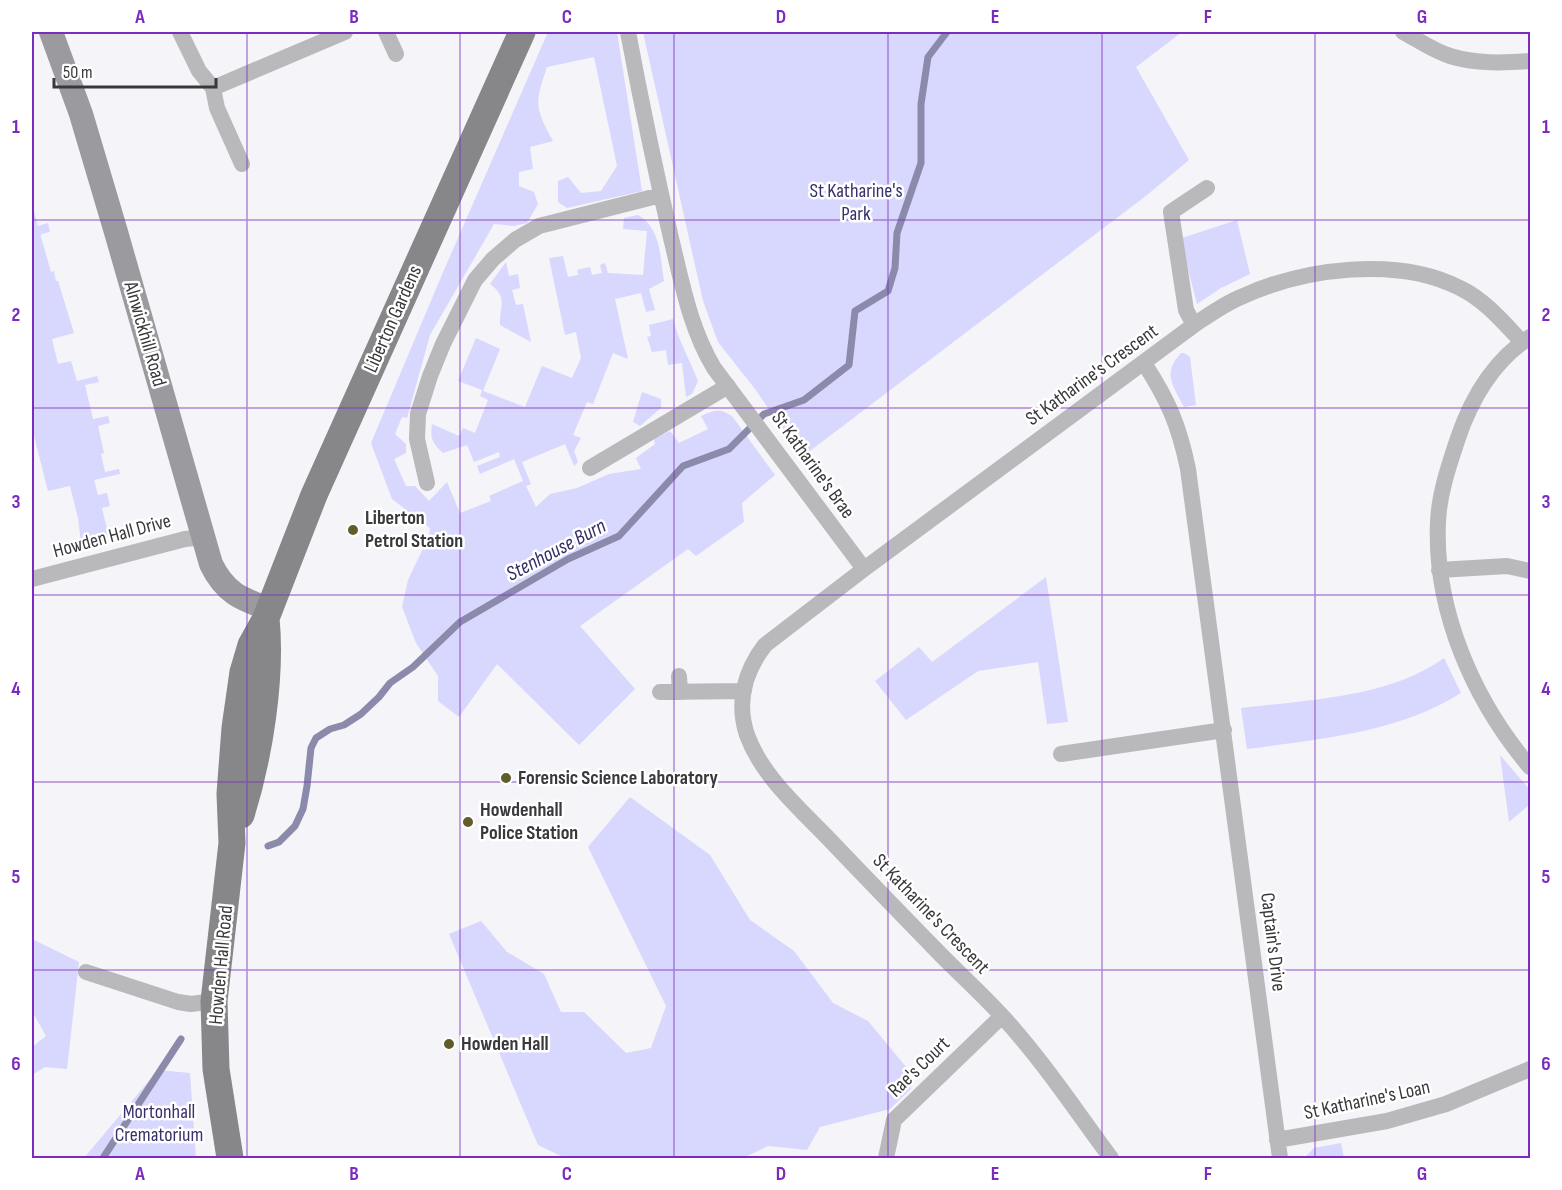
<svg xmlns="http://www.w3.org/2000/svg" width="1562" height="1190" viewBox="0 0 1562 1190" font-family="'Sofia Sans Condensed',sans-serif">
  <rect width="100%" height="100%" fill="#f4f4f9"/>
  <path fill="#d8d7fd" d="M548,32h69l25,159 -75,17 -9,-6v-21l10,-4 13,16 20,-2 16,-25 -23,-109 -47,10c-12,36 -13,40 6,74l-23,6 3,22 -14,3v14l15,6 4,12 -11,19 -13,3 -20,-2 -64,111 -23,83 -5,-1 -7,17 11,10v9l-12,6 12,27h9l14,15 18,-19 13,31 31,-12 -2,-5 34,-15 -9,-22 -34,15 -3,-8 23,-9 -1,-5 -25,10 -7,-17 -24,8c-11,-10 -13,-15 -11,-29l27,12 4,-8 12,5 13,-33 -8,-4 2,-6 -24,-9 18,-43 24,11 -17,42 42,16 17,-41 30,12 9,-20 -5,-26 -11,3 -16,-77 14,-2 5,21 10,-2 -1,-5 13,-3 2,8 10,-2 -2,-8 5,-2 3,10 35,2 4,-44 -24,-2 1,-11 14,-3c23,13 22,42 26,66l-15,8 6,21 -9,2 -5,-19 -26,6 13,60 -15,-6 -20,51 -6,-2 -14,33 8,3 -7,13 4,11 -4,4 -9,-22 -43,18 9,22 -5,2 10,21 14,-13 27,-6 32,-14 32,-5 -5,-11 19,-14 -1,-5 16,-8 9,12 29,-14 -7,-13c13,-6 19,-8 31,0l43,59 -33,28 2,19 -48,34 -8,-7 -108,77 55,63 -56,56 -82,-81 -38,53 -21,-16v-25l-22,-33 -14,-36 6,-27 21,-44 1,-8 -38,-29 -21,-56 73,-173z
    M643,32h539l-46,35 53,93 -42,35 -345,262 -47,-68 -37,-47 -15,-41z
    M32,204l6,22 10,-3 2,9 -9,2v3l10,35 3,-1 2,10h2l16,52 -22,6 6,25 13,-3 6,20 20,-5 2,6 -14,3 8,34 15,-3 2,7 -12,3 6,27 -3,1 4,18 14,-3 1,5 -26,6 4,15 9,-2 3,13 -8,2 7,29 -28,6 -3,-25 -8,-32 -22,5 -16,-63z
    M1237,220l13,54 -29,14 -24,16 -14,-54 -1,-12z
    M506,262l3,14 9,-2 2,14 -8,2 4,15 7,-1 8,38 -31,-17c-1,-19 9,-27 -10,-41z
    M673,319c5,21 17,41 25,62l-6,13 -6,3 -4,-34 -14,2 -2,-15 -14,2 -5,-15 4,-1 -2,-11z
    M1181,353h3l6,4 6,48 -12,2c-11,-21 -22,-34 -3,-54z
    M642,392l19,7v9l-21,18 -7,-4z
    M1046,577l22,145 -21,2 -9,-62 -60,9 -72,49 -31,-39 44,-34 13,15z
    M1444,658l17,35c-64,40 -141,46 -214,56l-6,-41c65,-8 148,-10 203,-50z
    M1500,755l30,35v14l-21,18z
    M630,797l80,58 40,65 44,31 39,52 35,18 39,47 4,21 -21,20 -70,18 -13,23 -39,-4 -25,12h-178l-27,-13 -89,-211 32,-13 26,31 37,22 17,38h23l42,41 25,-5 15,-42 -78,-159z
    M32,939l47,23 -12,107 -22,-2 -13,8v-28l14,-11 -14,-25z
    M158,1070l32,3 6,85h-112z
    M1341,1143l3,15h-40l10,-10z"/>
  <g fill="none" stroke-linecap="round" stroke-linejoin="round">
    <path stroke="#8b8aab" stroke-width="7" d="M268,846l11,-4 16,-16 8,-17 4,-23 4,-38 5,-10 14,-9 14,-4 17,-11 18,-17 11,-14 23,-16 47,-45 108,-63 51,-23 64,-70 46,-17 35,-35 40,-14 45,-35 6,-54 33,-20 7,-23 2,-35 24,-70v-59l7,-47 19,-25
      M103,1158l78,-119"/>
    <path stroke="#b9b9bb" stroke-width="16" d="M180,32l19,39 14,17 4,20 25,56
      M386,32l10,22
      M628,32c13,69 27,137 43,206 11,45 19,90 43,130l150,201
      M1403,32c15,8 31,19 47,24 26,8 54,7 80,5
      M213,88l132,-56
      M1194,325l-8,-15 -15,-98 36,-24
      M1530,337c-37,24 -58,60 -72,101 -9,27 -19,56 -20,84 -4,89 36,179 92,245
      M1144,363c24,37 35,62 44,106l92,689
      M590,468l138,-82
      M427,483l-10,-44 1,-25 12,-38 13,-32 32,-64 18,-21 22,-19 24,-14 122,-31
      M1439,570l68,-4 23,5
      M32,579l153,-40 19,-2
      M679,676l1,16
      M660,692l84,-1
      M1061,754l163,-24
      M86,972l92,30 13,2 23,-3
      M1277,1140l110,-19 59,-17 84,-35
      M886,1158l8,-38 108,-104
      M1111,1158c-35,-47 -68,-97 -108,-141 -19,-21 -41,-41 -61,-61 -38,-39 -76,-78 -114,-118 -30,-31 -66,-62 -81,-103 -11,-33 -2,-64 18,-90l99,-76 330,-244c15,-10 30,-21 47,-28 63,-29 157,-41 219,-9 25,12 44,35 62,54"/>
    <path stroke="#9b9b9f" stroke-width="24" d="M51,32l30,82 35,118 95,332c14,29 30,35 58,45"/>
    <path stroke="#87878a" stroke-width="27" d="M241,815c18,-57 31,-137 25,-197
      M230,1158l-14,-89 -2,-68 18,-158 -2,-49 5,-66 8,-56 8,-27 15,-27 48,-123 208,-463"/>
  </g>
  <path fill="none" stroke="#7b2cbf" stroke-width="1.5" stroke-opacity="0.55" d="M247,32v1126M460,32v1126M674,32v1126M888,32v1126M1102,32v1126M1315,32v1126M32,220h1498M32,408h1498M32,595h1498M32,782h1498M32,970h1498"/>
  <g fill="#605d2a" stroke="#fff" stroke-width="2">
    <circle cx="353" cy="530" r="6"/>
    <circle cx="506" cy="778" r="6"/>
    <circle cx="468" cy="822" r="6"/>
    <circle cx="449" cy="1044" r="6"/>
  </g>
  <g text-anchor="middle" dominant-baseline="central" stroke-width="5" stroke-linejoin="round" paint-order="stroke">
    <g font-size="20" fill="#37306a" stroke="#fff">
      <text x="856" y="191">St Katharine's<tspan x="856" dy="23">Park</tspan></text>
      <text x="159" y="1112">Mortonhall<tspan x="159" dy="23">Crematorium</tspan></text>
    </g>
    <g font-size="20" fill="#39393b" stroke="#fff">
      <text transform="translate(393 319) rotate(-66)">Liberton Gardens</text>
      <text transform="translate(145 334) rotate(74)">Alnwickhill Road</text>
      <text transform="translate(1092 375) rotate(-36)">St Katharine's Crescent</text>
      <text transform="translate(813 465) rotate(54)">St Katharine's Brae</text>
      <text transform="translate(112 536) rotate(-15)">Howden Hall Drive</text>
      <text transform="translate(931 914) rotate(46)">St Katharine's Crescent</text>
      <text transform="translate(1273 942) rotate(83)">Captain's Drive</text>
      <text transform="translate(221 965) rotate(-85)">Howden Hall Road</text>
      <text transform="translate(919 1067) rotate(-44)">Rae's Court</text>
      <text transform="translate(1367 1100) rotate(-12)">St Katharine's Loan</text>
    </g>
    <g font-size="20" font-weight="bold" fill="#39393b" stroke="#fff" text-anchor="start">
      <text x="365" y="518">Liberton<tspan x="365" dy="23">Petrol Station</tspan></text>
      <text x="518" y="778">Forensic Science Laboratory</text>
      <text x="480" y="810">Howdenhall<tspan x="480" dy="23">Police Station</tspan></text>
      <text x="461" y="1044">Howden Hall</text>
    </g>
    <g font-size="21" font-style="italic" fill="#332c65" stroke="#fff">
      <text transform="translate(556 550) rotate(-28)">Stenhouse Burn</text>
    </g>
  </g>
  <rect width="1562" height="1190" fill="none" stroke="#ffffff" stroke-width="66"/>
  <path d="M54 78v9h162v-9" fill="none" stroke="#39393b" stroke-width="3"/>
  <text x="63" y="78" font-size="18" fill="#39393b" stroke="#ffffff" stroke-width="4.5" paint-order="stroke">50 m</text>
  <rect x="33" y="33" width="1496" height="1124" fill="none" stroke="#7b2cbf" stroke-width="2"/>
  <g font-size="20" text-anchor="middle" font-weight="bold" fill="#7b2cbf">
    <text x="140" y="23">A</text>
    <text x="354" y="23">B</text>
    <text x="567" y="23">C</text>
    <text x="781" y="23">D</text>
    <text x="995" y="23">E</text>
    <text x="1208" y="23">F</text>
    <text x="1422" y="23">G</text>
    <text x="16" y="133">1</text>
    <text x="1546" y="133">1</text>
    <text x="16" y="321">2</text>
    <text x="1546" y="321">2</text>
    <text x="16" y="508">3</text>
    <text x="1546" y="508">3</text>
    <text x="16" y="695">4</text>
    <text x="1546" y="695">4</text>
    <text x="16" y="883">5</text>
    <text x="1546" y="883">5</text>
    <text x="16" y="1070">6</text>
    <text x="1546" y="1070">6</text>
    <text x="140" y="1180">A</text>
    <text x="354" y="1180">B</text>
    <text x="567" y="1180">C</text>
    <text x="781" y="1180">D</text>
    <text x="995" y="1180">E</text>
    <text x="1208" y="1180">F</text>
    <text x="1422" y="1180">G</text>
  </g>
</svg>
